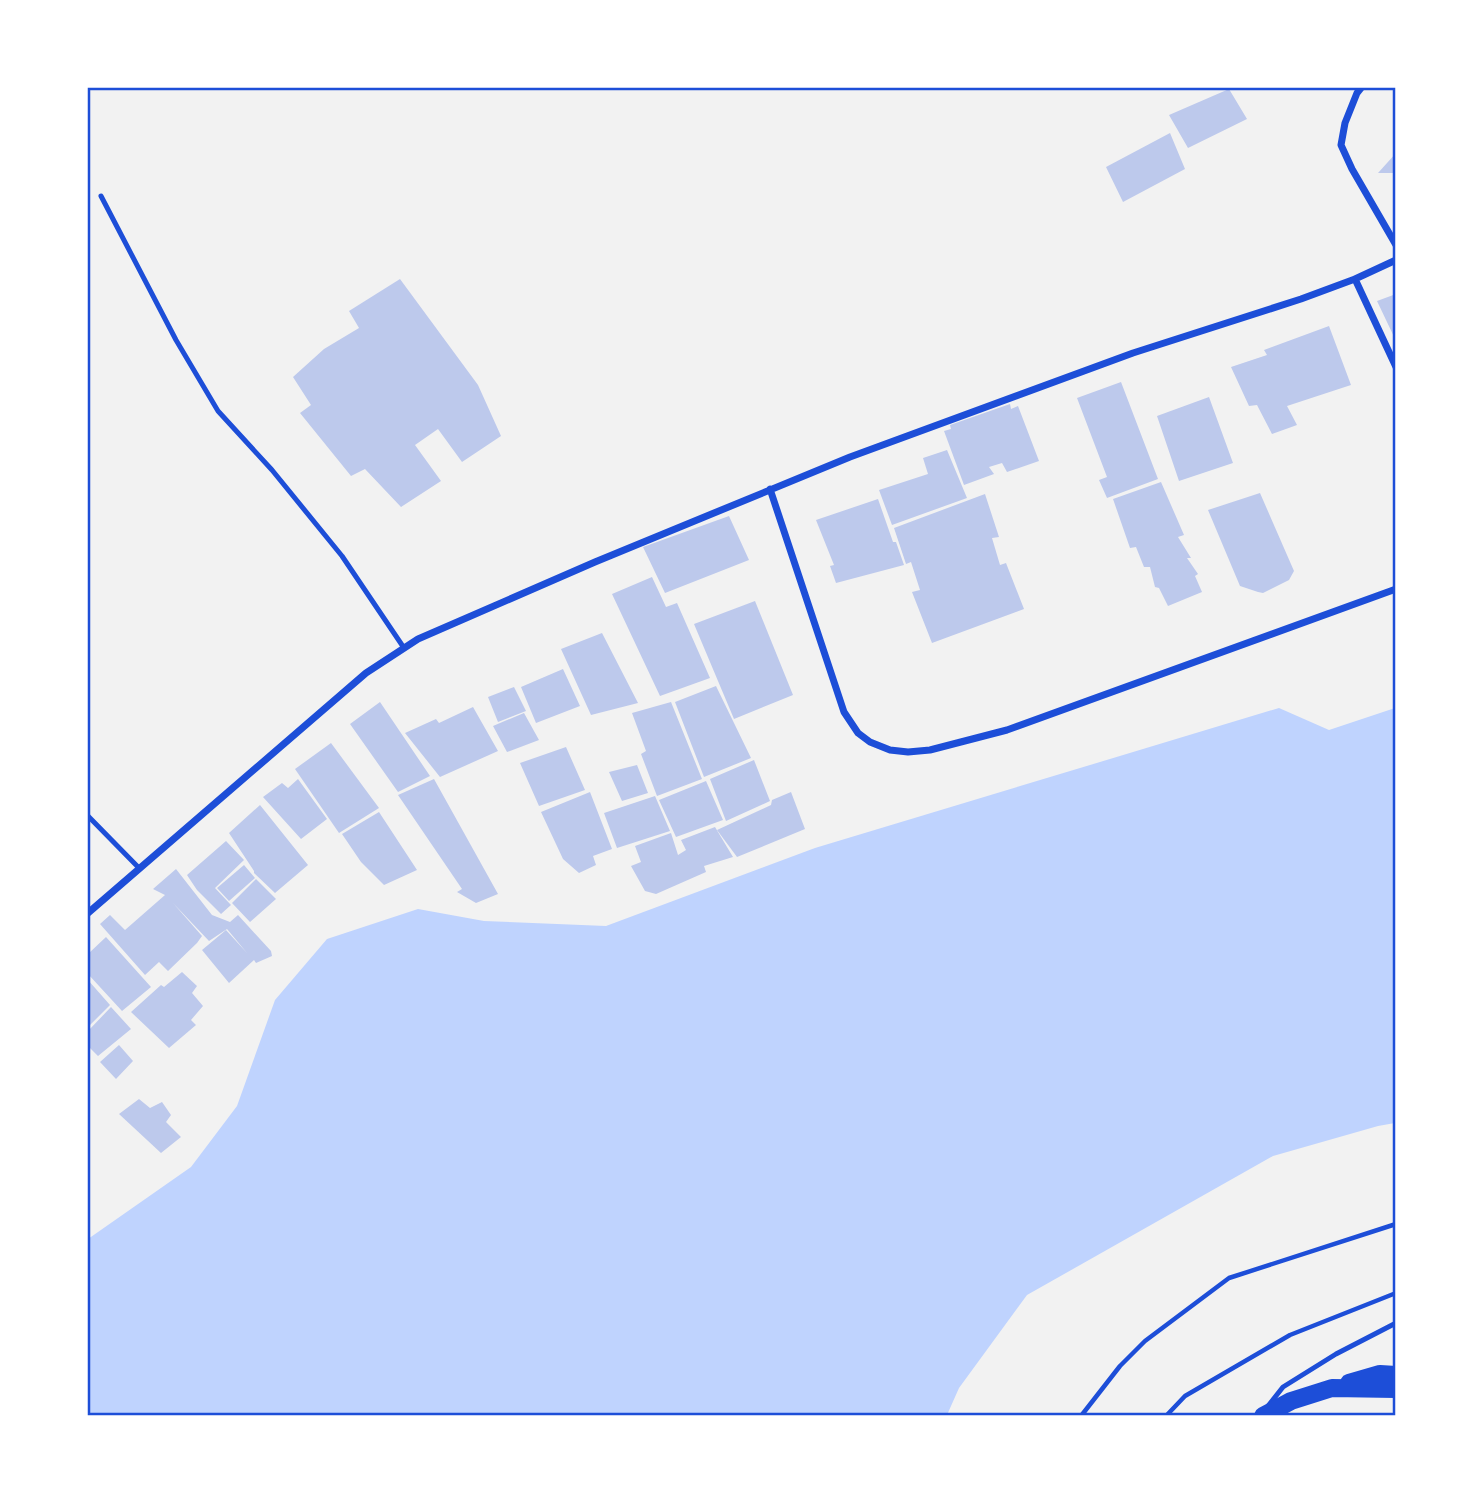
<svg xmlns="http://www.w3.org/2000/svg" width="1483" height="1503" viewBox="0 0 1483 1503" font-family="'Source Serif 4',serif">
  <rect width="100%" height="100%" fill="#f2f2f2"/>
  <path fill="#bfd3fe" d="M1279,708l50,22 66,-22v415l-17,3 -105,30 -246,139 -68,93 -12,27h-859v-176l103,-72 46,-61 38,-106 52,-61 91,-30 66,12 122,5 209,-78z"/>
  <path fill="#bdc9ec" d="M1229,89l18,30 -59,29 -19,-33z
    M1170,133l15,36 -62,33 -17,-35z
    M1396,153v20h-18z
    M400,279l78,106 23,51 -39,26 -24,-33 -23,16 26,36 -40,26 -36,-38 -14,7 -51,-63 11,-8 -18,-28 31,-28 35,-21 -10,-17z
    M1396,294v47l-19,-40z
    M1329,326l22,59 -64,21 10,19 -25,9 -15,-29 -8,1 -18,-39 36,-12 -3,-5z
    M1121,382l37,97 -51,19 -8,-18 8,-3 -30,-79z
    M1209,397l24,66 -54,18 -22,-65z
    M1010,404l1,5 7,-3 21,55 -32,11 -5,-9 -13,4 5,7 -30,11 -20,-54 7,-2 -1,-4z
    M947,450l20,48 -75,27 -13,-35 49,-16 -5,-16z
    M1161,482l23,53 -6,2 13,21h-4l11,16 -3,2 7,16 -34,14 -9,-18 -4,-1 -5,-20h-6l-8,-20 -6,1 -17,-49z
    M1260,493l34,78 -5,9 -26,13 -5,-1 -18,-6 -32,-76z
    M985,494l14,43 -7,1 8,27 6,-2 18,46 -92,34 -20,-51 8,-2 -9,-28 -5,2 -12,-36z
    M878,499l15,43h3l8,23 -68,18 -6,-17 4,-1 -18,-45z
    M729,516l20,44 -84,33 -22,-46z
    M652,577l14,30 11,-4 33,75 -50,18 -48,-102z
    M755,601l38,94 -59,24 -40,-95z
    M602,633l36,70 -47,12 -30,-66z
    M563,669l17,37 -44,17 -15,-36z
    M716,686l35,72 -47,19 -29,-75z
    M514,687l12,24 -28,11 -10,-25z
    M380,702l50,74 -32,16 -48,-68z
    M671,702l31,77 -45,17 -16,-42 5,-3 -14,-38z
    M473,707l25,44 -58,26 -35,-44 31,-14 3,4z
    M524,713l15,27 -32,12 -14,-26z
    M331,743l48,65 -40,25 -44,-64z
    M566,747l19,43 -46,16 -19,-43z
    M754,760l16,41 -44,20 -16,-42z
    M637,765l11,28 -26,8 -13,-29z
    M298,779l29,40 -26,20 -38,-42 19,-14 6,5z
    M434,779l64,115 -22,9 -19,-11 5,-3 -64,-94z
    M706,781l17,39 -47,17 -17,-37z
    M590,792l22,57 -19,7 3,9 -17,8 -16,-14 -22,-47z
    M791,792l14,37 -68,28 -20,-27 54,-25 1,-5z
    M655,796l15,35 -53,17 -13,-35z
    M260,805l48,60 -33,28 -21,-20v-2l-25,-38z
    M379,812l38,58 -33,15 -23,-23 -19,-28z
    M715,827l18,30 -29,9 2,6 -50,22 -11,-3 -14,-25 10,-4 -6,-16 36,-13 7,22 8,-5 -5,-10z
    M226,841l18,19 -29,28 16,17 -10,9 -24,-24 -10,-15z
    M244,865l11,13 -26,23 -12,-13z
    M176,869l36,46 18,7 8,-7 33,36 1,5 -16,7 -2,-3 -25,23 -27,-33 24,-20 21,23 -20,-24 3,-2 -21,14 -36,-38 29,33 -5,7 -29,28 -9,-9 -14,13 -45,-51 10,-9 15,15 40,-35 -12,-6z
    M256,879l20,20 -26,23 -18,-19z
    M106,937l45,50 -29,24 -34,-37v-20z
    M182,972l15,14 -5,7 11,13 -12,14 5,5 -27,23 -38,-36 30,-27 3,2z
    M88,980l22,25 -22,22z
    M111,1007l20,22 -33,27 -10,-10v-15z
    M119,1045l14,16 -17,18 -16,-17z
    M139,1099l11,9 12,-6 9,13 -5,7 15,15 -20,16 -42,-39z"/>
  <g fill="none" stroke-linecap="round" stroke-linejoin="round">
    <path stroke="#1d4ed8" stroke-width="4.5" d="M1081,1416l39,-50 25,-25 84,-63 167,-54
      M1166,1416l19,-20 105,-61 106,-42"/>
    <path stroke="#1d4ed8" stroke-width="5" d="M101,196l75,144 42,71 54,59 70,86 62,92
      M88,816l51,52
      M1268,1406l15,-19 53,-33 60,-31"/>
    <path stroke="#1d4ed8" stroke-width="7" d="M1361,88l-4,5 -12,30 -4,22 11,24 44,76
      M1355,279l41,88
      M770,489l74,223 14,21 12,9 20,8 18,2 22,-2 77,-20 389,-141
      M88,913l278,-240 52,-34 177,-77 255,-105 283,-104 168,-54 54,-20 41,-19"/>
    <path stroke="#1d4ed8" stroke-width="18" d="M1349,1383l31,-9 16,1
      M1263,1416l28,-15 41,-13 64,1"/>
  </g>
  <rect width="1483" height="1503" fill="none" stroke="#ffffff" stroke-width="178"/>
  <rect x="89" y="89" width="1305" height="1325" fill="none" stroke="#1d4ed8" stroke-width="2.5"/>
</svg>
